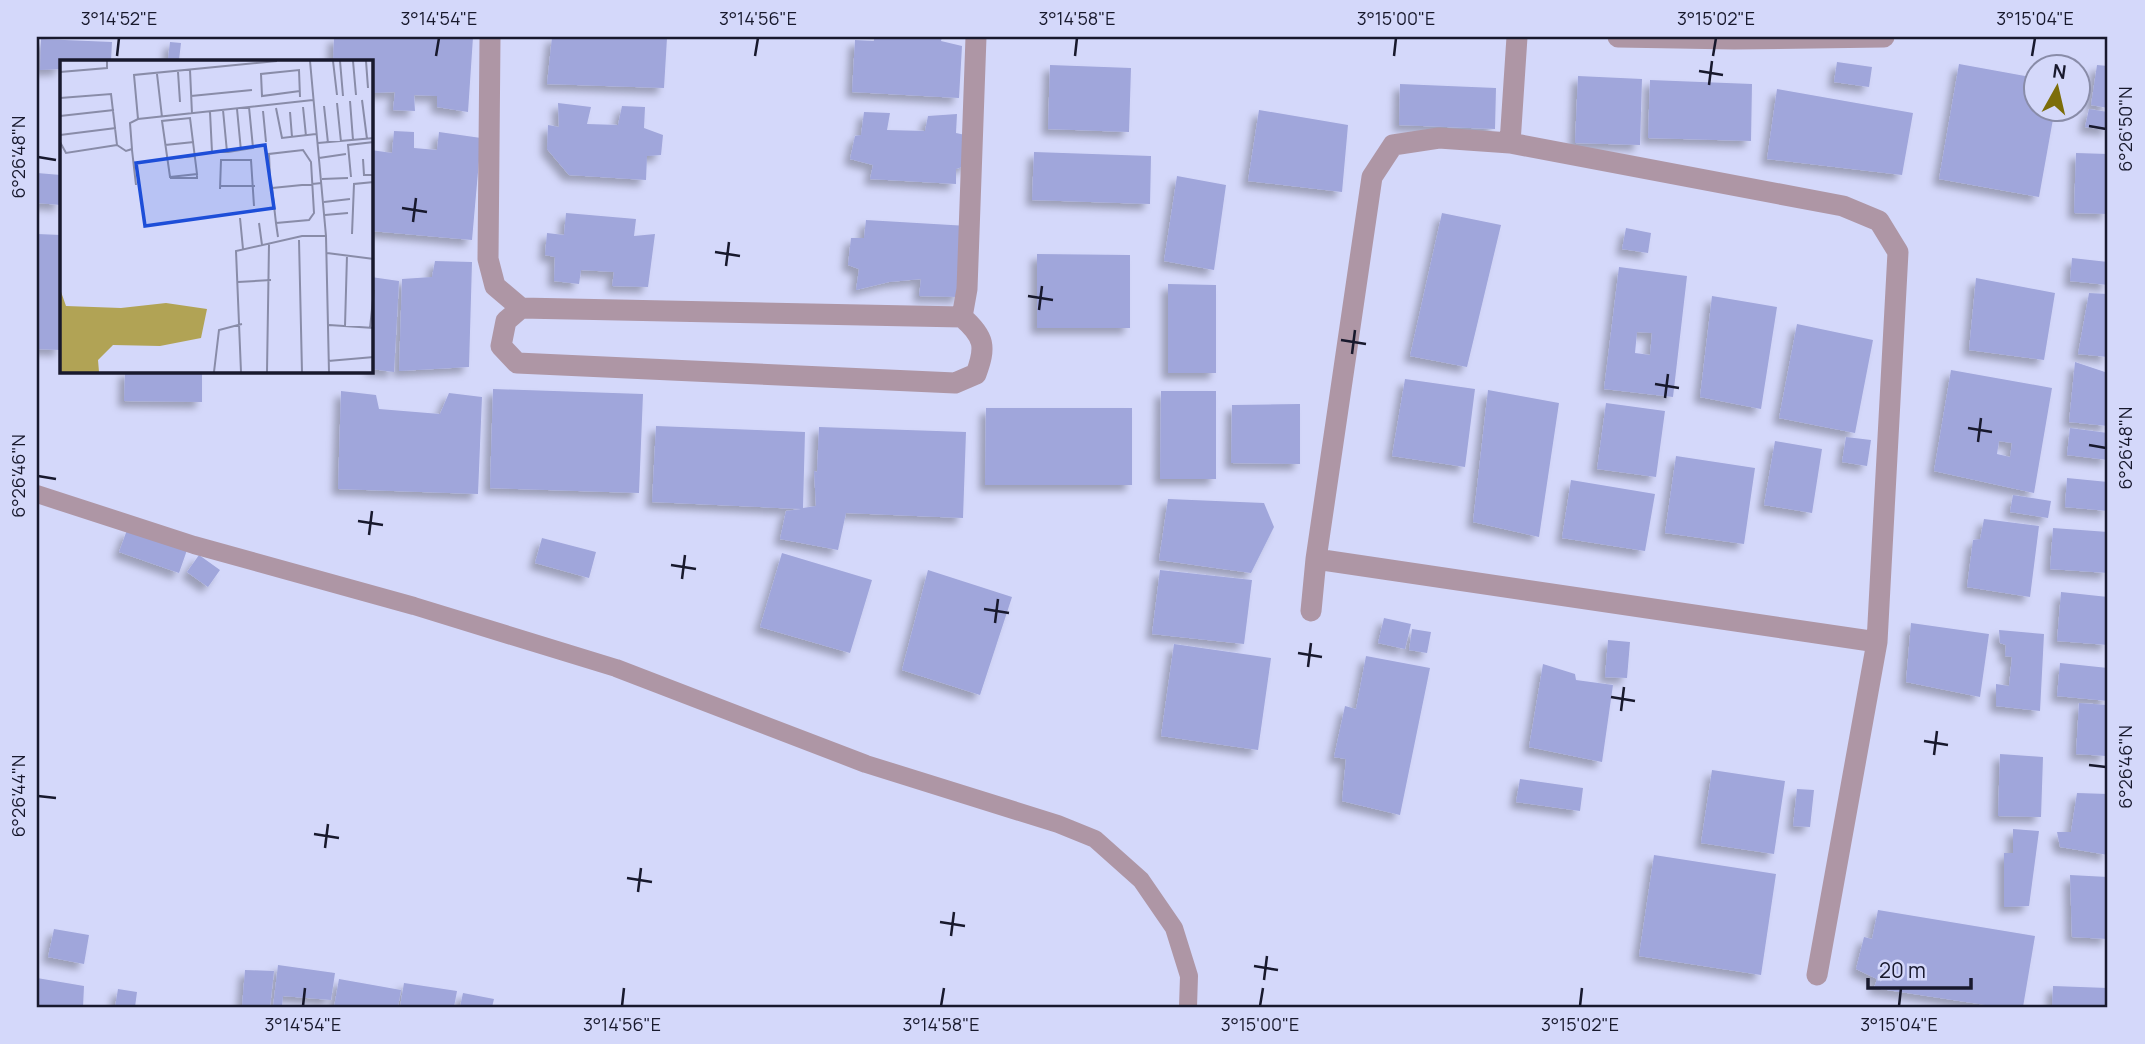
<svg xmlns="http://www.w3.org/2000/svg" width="2145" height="1044" viewBox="0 0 2145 1044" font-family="Manrope,sans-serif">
  <defs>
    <filter id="shadow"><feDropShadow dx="-6" dy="6" stdDeviation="3.5" flood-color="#0004"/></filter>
  </defs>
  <rect width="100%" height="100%" fill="#d4d8fa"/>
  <path fill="#a0a6db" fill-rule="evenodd" filter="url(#shadow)" d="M334,37h139l-5,75 -31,-5v-11l-23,-1 1,16 -22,-1 2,-18 -24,1v-32h-38z
    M552,37l115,1 -3,50 -117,-4z
    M874,37h68l-1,4 21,5 -3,52 -107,-6 3,-52 19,1z
    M41,39l71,3 -1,19h-50v8l-21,1z
    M170,42l11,1 -2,17 -11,-1z
    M1837,62l35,5 -3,20 -35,-5z
    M1959,64l77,14v30h19l-16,89 -100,-18z
    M1050,65l81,3 -2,64 -81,-3z
    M2097,65l11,1v42l-17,-3z
    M1578,76l64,3 -2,66 -65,-2z
    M1650,80l102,4 -1,57 -103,-3z
    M1400,84l96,4 -1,41 -96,-4z
    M1777,89l136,24 -11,62 -135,-16z
    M558,103l33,4 -4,17 31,1 4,-19 23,1 -1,21 19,7 -2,20 -14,1 -1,24 -77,-5 -22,-26 1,-24 11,2z
    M2089,109l19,3v18l-23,-3z
    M1259,110l89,15 -6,67 -94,-11z
    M864,112l26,1 -3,17 38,1 3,-15 29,-2 -1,19 14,3 -2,29 -12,4v15l-86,-5 3,-14 -23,-6 5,-23 6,-1z
    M394,131l20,1v16l23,2 2,-18 42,6 -9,102 -101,-9v-81l21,3z
    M1034,152l117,4 -1,48 -118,-4z
    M2076,153l32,1v60l-34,-1z
    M37,173l24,2v30l-24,-2z
    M1177,176l49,9 -12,85 -50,-9z
    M566,213l70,6 -2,17 21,-2 -7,53 -36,-1 2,-14 -33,-2 -2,14 -25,-3 1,-24 -10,-2 2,-22 17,2z
    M1442,213l59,12 -34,142 -57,-11z
    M866,220l102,6 -9,71 -40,-1 2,-17 -32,3 -33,8 3,-21 -11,-4 3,-27h13z
    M1626,228l25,5 -3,20 -26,-4z
    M37,234l24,1v115l-24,-1z
    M1037,254l93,1v73h-93z
    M2072,258l36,4v23l-38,-4z
    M435,261l37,1 -3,105 -70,4 3,-92 30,-2z
    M1619,267l68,9 -14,121 -69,-8zM1637,332l15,1 -2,22 -15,-2z
    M371,277l28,4 -5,91 -23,-3z
    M1976,278l79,15 -11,67 -75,-10z
    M1168,284l48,1v88h-48z
    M2089,293l19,1v63l-30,-3z
    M1712,296l65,11 -16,102 -61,-12z
    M1797,324l76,16 -18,93 -76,-15z
    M2075,362l33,11v53l-39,-4z
    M1951,370l101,18 -18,105 -100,-22zM1999,441l13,2 -2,14 -13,-3z
    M125,371h77v31l-78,-1z
    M1405,379l70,10 -10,78 -73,-11z
    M493,389l150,5 -4,99 -149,-5z
    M1488,390l71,13 -20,134 -66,-15z
    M341,391l35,4 3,14 61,5 9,-21 33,4 -4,97 -140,-5z
    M1161,391h55v88h-56z
    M1606,403l59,8 -9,66 -59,-8z
    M1300,404v60l-69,-1 1,-58z
    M986,408h146v77h-147z
    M656,426l149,6 -2,76 13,-2 -2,-35 3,1 2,-45 147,5 -3,86 -117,-5 -8,37 -58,-11 6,-28 15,-2 -149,-7z
    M2070,428l38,5v27l-41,-5z
    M1846,437l25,3 -4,26 -25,-4z
    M1775,441l47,8 -10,64 -48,-8z
    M1676,456l79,12 -11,76 -79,-11z
    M2067,478l41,4v29l-43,-4z
    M1571,480l84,14 -10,57 -83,-13z
    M2013,495l38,6 -3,17 -38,-6z
    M1168,499l96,4 10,24 -23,46 -92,-13z
    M1984,519l55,7 -9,71 -63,-10 6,-47 7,-1z
    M2053,528l55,4v41l-58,-4z
    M127,530l60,20 -8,23 -60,-21z
    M542,538l54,14 -7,26 -54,-15z
    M782,553l90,27 -22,73 -90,-26z
    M199,555l21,15 -12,17 -21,-15z
    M928,570l84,27 -32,98 -78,-25z
    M1160,570l92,10 -8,64 -92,-10z
    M2061,592l47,5v48l-51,-4z
    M1384,618l27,6 -6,25 -27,-6z
    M1911,623l78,11 -9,63 -74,-15z
    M1412,629l19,3 -4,21 -18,-3z
    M1999,630l45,4 -4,77 -44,-5v-22l13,2 3,-29 -7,-1 1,-11 -6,-2z
    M1608,640l22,2 -3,36 -22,-1z
    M1174,644l97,14 -13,92 -97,-14z
    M1366,656l64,12 -30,147 -58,-14 4,-42 -12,-2 11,-51 11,3z
    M2060,663l48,5v33l-51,-5z
    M1543,664l32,10 1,6 37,5 -11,77 -73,-15z
    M2079,703l29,2 -2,51 -30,-2z
    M2000,754l43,3 -2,60 -43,-1z
    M1712,770l73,11 -11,73 -73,-11z
    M1520,779l63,9 -3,23 -64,-9z
    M1797,789l17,1 -4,37 -17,-1z
    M2077,793l31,1v61l-48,-8 -3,-15h14z
    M2013,829l26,2 -10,75 -25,1v-54h9z
    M1654,855l122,19 -15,101 -122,-19z
    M2070,875l38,2v62l-36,-2z
    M1878,910l157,26 -12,71h-24l-125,-19 3,-9 -21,-10 8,-32 8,2z
    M54,929l35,6 -5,29 -36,-7z
    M278,965l57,8 -4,27 -48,-4 -1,11h-9z
    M245,970l29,1 -4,36h-28z
    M37,978l47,8 -1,21h-46z
    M339,979l62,11 -3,17h-64z
    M404,983l53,8 -3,16h-54z
    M2053,986l55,2v19h-56z
    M118,989l19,3 -2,15h-20z
    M463,993l31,6 -2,8h-32z"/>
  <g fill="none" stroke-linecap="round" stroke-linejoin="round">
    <path stroke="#ae96a5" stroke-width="18" d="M37,494l157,51 220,61 202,62 250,96 192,60 37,15 46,41 33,48 15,48 -1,31"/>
    <path stroke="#ae96a5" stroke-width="21" d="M490,37l-2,222 7,27 26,22 441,9 5,-28 9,-252
      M1618,37l116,2 150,-2
      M1510,143l7,-106
      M521,308l-15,13 -5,25 16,17 438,20 21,-9c10,-27 9,-37 -14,-57
      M1316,559l561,83
      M1311,611l5,-52 56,-382 21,-32 46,-7 71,5 333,63 36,15 19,31 -21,390 -60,333"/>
  </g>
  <path fill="none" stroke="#18192d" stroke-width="2.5" d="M117,56l2,-18M436,56l3,-18M755,56l3,-18M1075,56l2,-18M1394,56l2,-18M1713,56l3,-18M2032,56l3,-18M1699,71l24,4M1709,85l3,-24M2089,126l17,3M38,157l18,3M402,208l25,4M413,222l3,-24M715,252l25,4M726,266l3,-24M1028,296l25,4M1039,310l3,-24M1341,340l25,4M1352,354l3,-24M1655,384l24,4M1665,398l3,-24M1968,428l24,4M1978,442l3,-24M2089,445l17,3M38,476l18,3M358,521l25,4M369,535l3,-24M671,565l25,4M682,579l3,-24M984,609l25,4M995,623l3,-24M1298,653l24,4M1308,667l3,-24M1611,697l24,4M1621,711l3,-24M1924,741l24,4M1934,755l3,-24M2089,765l17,2M38,796l18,2M314,834l25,4M325,848l3,-24M627,878l25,4M638,892l3,-24M940,922l25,4M951,936l3,-24M1254,966l24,4M1264,980l3,-24M303,1006l2,-18M622,1006l2,-18M941,1006l3,-18M1260,1006l3,-18M1580,1006l2,-18M1899,1006l2,-18"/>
  <g transform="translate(60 60)">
    <rect width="313" height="313" fill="#d4d8fa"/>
    <path d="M0,229l6,17 55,2 45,-5 41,6 -6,29 -41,8 -47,-1 -15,15 1,12h-39z" fill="#b1a355"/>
    <path fill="none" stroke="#898ca8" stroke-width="2" d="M250,1l16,175 3,136M273,1l4,34M280,1l3,35M293,1l3,34M306,1l2,27M130,10l2,44M0,12l47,-4v-7M118,12l2,30M97,14l5,43M240,31l-38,5 -1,-22 38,-4 1,27M131,36l61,-6M0,38l51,-4 6,51 9,6 6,-2 -2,-26 8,-4 175,-19M302,40l5,39M290,41l3,39M277,43l4,39M264,46l4,37M243,47l3,29M216,48l6,30 34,-4M177,49l4,42M163,50l4,42M203,51l3,31M150,52l2,40h16l25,-4 -4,-41M230,52l2,25M0,56l54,-6M130,58l7,56 -27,3 -8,-56zM78,59l-4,-44 143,-14M0,75l56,-7M0,82l6,11 51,-8M258,83l56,-5M105,85l29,-3M72,90l4,35M259,98l27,-4M106,99l29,-3M303,99l1,16h10M291,117l-3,-32 26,-3M110,118h27v-4M262,119l26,-1M161,126h34M212,128l50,-5M160,129l1,-29h30l3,46M264,142l26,-3M265,155l23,-2M180,158l3,31M199,163l3,22M216,163l33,-3 5,-7 -3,-51 -8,-12 -34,4 1,26 2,8 1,9 3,26 2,14M292,174l2,-50 20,-2M239,180l3,132M267,193l47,6M178,222l33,-2M269,265l45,3M285,266l2,-71M310,268l4,-38M268,301l46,-4M154,312l5,-42 23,-6M181,312l-5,-121 66,-15h24M207,312l2,-128"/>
    <path fill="#1d4ed8" fill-opacity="0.15" stroke="#1d4ed8" stroke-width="3.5" d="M205,85l9,63 -129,18 -9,-63z"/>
    <rect width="313" height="313" fill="none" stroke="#18192d" stroke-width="3.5"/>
  </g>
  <rect width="2145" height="1044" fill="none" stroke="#d4d8fa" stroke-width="77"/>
  <g transform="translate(2057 88) rotate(8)"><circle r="33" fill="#d4d8fa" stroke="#898ca8" stroke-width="2"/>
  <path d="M0-5L12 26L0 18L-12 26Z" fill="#7c6d09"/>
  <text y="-10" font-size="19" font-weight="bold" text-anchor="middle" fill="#18192d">N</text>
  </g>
  <path d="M1868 978v10h103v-10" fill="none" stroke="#18192d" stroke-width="3.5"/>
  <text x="1879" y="978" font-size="21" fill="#18192d" stroke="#d4d8fa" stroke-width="5" paint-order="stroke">20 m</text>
  <rect x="38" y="38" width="2068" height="968" fill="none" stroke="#18192d" stroke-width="2.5"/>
  <g font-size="18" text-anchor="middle" fill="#18192d">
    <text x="119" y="25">3°14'52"E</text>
    <text x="439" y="25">3°14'54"E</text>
    <text x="758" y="25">3°14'56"E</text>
    <text x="1077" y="25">3°14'58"E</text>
    <text x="1396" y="25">3°15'00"E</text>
    <text x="1716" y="25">3°15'02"E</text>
    <text x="2035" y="25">3°15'04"E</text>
    <text transform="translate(2126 129) rotate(-90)" y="6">6°26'50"N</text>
    <text transform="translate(19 157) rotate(-90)" y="6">6°26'48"N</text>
    <text transform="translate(2126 448) rotate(-90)" y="6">6°26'48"N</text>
    <text transform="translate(19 476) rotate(-90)" y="6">6°26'46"N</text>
    <text transform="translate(2126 767) rotate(-90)" y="6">6°26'46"N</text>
    <text transform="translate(19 796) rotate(-90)" y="6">6°26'44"N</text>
    <text x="303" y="1031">3°14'54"E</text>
    <text x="622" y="1031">3°14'56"E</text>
    <text x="941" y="1031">3°14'58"E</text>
    <text x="1260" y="1031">3°15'00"E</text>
    <text x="1580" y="1031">3°15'02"E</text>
    <text x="1899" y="1031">3°15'04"E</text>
  </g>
</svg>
